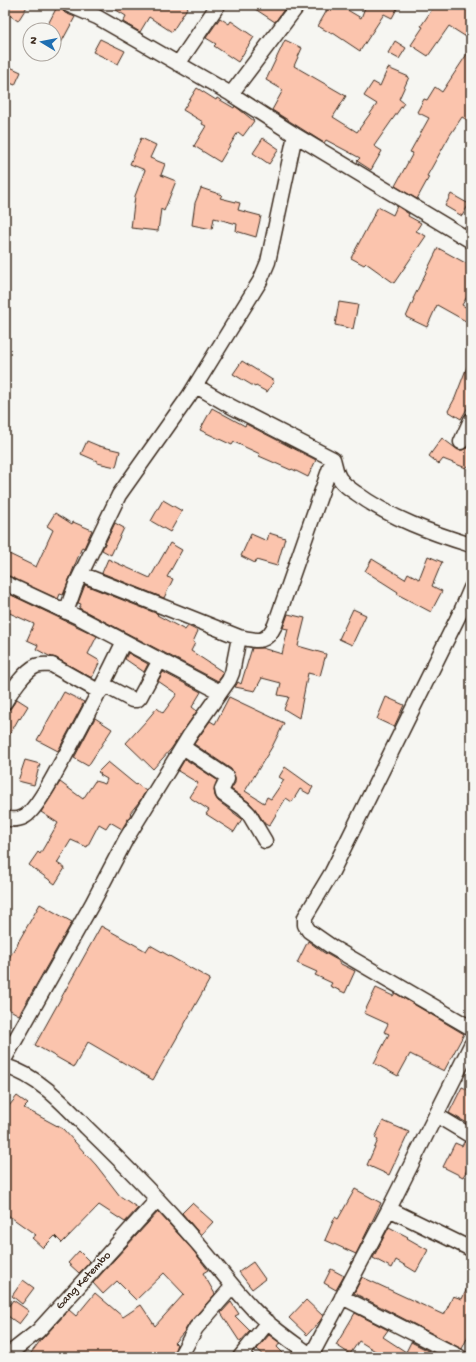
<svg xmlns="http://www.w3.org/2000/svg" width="476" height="1362" viewBox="0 0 476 1362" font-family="'Gochi Hand',sans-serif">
  <rect width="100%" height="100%" fill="#f6f6f2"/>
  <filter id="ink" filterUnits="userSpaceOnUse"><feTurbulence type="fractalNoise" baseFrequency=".025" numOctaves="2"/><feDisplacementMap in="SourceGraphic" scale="8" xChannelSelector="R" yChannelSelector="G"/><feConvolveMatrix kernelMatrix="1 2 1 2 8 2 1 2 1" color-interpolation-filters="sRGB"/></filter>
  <g filter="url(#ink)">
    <path fill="#fbc4ad" stroke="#3b2a1e" d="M5,5h23l-10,16 -13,-9z
      M58,5h3l1,5 3,3 10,4 -21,39v-26h-9z
      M108,5h81l-17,27 -23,-15 -9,15 -17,-10 3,-6z
      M249,5h38l-12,17z
      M330,5h9l22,13 5,-13h33l-7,13 -8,-4 -24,37 -27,-18 -1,1 -14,-8z
      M435,5h36v35l-22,-14 -21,30 -17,-11 12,-18 -2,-1z
      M220,18l9,6 2,-3 23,16 -16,25 -24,-16 2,-2 -10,-6z
      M100,39l25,12 -7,13 -25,-12z
      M285,40l17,8 -8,18 52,30 -13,21 24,15 20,-28 -13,-8 9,-14 7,4 8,-18 21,9 -10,22 5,4 -30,43 8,5 -11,19 -14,-9 3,-3 -34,-18 -2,3 -52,-33 11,-20 -17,-10z
      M395,41l11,7 -7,11 -11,-6z
      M471,48v74l-9,-5 -12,18 -23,41 2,1 -12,22 -22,-13 18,-33 -3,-1 19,-34 -12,-6 7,-13 3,1 8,-13 7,5z
      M10,67l11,5 -6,13 -10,-4z
      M197,88l19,12 1,-2 17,10 1,-2 19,15 -11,15 -5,-4 -18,30 -26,-16 12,-20 -4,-2 1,-2 -20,-12z
      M141,138l15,7 -6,13 15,6 -4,11 15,6 -12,30 -3,-2 -3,22 -27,-3 4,-32 10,-26 -15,-6z
      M263,138l16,11 -10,15 -16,-11z
      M201,188l21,7 -2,3 20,5 -2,7 23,6 -5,21 -20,-6 1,-7 -23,-6 -2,11 -20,-4 3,-22z
      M451,194l18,10 -7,12 -17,-10z
      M397,206l12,8 -1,2 13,7 -5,8 10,5 -32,47 -28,-20 -2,2 -13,-7 27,-51 15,8z
      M438,248l33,18v24l-9,15 9,5v14l-34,-19 -10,22 -21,-10 8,-18h-1z
      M339,302l19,3 -5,24 -18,-4z
      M470,359l1,43 -10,17 -13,-8 7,-13z
      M242,361l32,20 -7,11 -11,-6 -1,1 -22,-13z
      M212,408l33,18 1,-2 70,36 -8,17 -16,-8 -1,1 -32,-14 1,-2 -26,-12 -2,3 -32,-15z
      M442,438l16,12h4l5,-2 4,2v18l-4,-2 -1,2 -23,-9 -4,5 -10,-8z
      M87,441l12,5 21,5 -4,16 -19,-4v-2l-16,-7z
      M163,500l19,11 -12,21 -19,-11z
      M55,513l17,11 1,-2 19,8 -8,18 -2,-1 -19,48 -3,-1 -2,5 -53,-24v-23l31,15 17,-37 -6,-4z
      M115,523l9,5 -13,27 -9,-5z
      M269,533l16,5 -8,28 -21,-6 -1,3 -14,-7 10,-22 16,7z
      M170,543l12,7 -15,27 6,2 -9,19 -62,-25 6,-14 42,19z
      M428,556l14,6 -10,24 10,5 -11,21 -34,-18 1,-2 -33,-21 7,-12 33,20 3,-6 11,6z
      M85,585l73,29 -1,1 28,15 3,-4 10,5 -5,11 2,1 -4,8 32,21 -1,4 -4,5 -139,-73 2,-4 -3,-1z
      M5,592l92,44 -9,18 12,7 -8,17 -36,-20 -7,-2 -13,-7 2,-4 -11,-5 7,-16 -29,-13z
      M353,609l13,6 -14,30 -13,-6z
      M288,614l17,4 -7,28 28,8 -6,22 -12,-3 -9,45 -15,-9 5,-12 -11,-2 3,-12 -19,-5 -7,13 -20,-4 3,-5 3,2 11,-36h10l20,6 6,-25 -5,-1z
      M128,653l20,11 -4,8 -19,-13z
      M163,672l38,20 -9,15 5,4 -26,38 -18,20 -27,-26 20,-22 11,-13 6,5 14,-19 -19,-13z
      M64,692l20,10 -26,49 -21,-11z
      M229,697l55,26 -12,24 -27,44 19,12 3,-6 4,2 13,-19 -5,-3 6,-10 28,20 -4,7 -9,-5 -8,13 -6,-4 -17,28 -4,-2 -9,-14 -7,-8 -18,-13 4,-6v-6l-4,-8 -37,-25 16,-23 5,3z
      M386,697l18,8 -10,22 -17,-8z
      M17,699l11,7 -8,13 -1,-1 -14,25v-33l5,-1z
      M95,718l17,11 -24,37 -14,-8z
      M185,759l32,21 -3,10 1,6 3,5 24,18 -8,13 -28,-18 3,-4 -20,-13 9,-14 -20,-12z
      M25,760l15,4 -6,21 -16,-4z
      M108,762l28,23 1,-1 9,7 -7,11 -9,11 1,1 -9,15 -12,-7 -4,6 -7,-4 -12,23 -16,-7 -14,23 8,5 -10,16 -26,-19 9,-13 2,2 18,-31 -17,-11 19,-30 23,17 12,-18 10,3 2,-5 -7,-4 1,-1 -3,-2z
      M40,904l32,18 -53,93 -14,-8v-42z
      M101,926l45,25 4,-6 60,34 -57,101 -65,-38 -14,25 -39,-22z
      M308,941l15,11 16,9v2l16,8 -10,22 -15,-7 2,-3 -17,-8 2,-3 -20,-9z
      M376,988l17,8 2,-3 69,41 -20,37 -34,-17 -12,22 -24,-13 15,-29 -5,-2 4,-8 -24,-11z
      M462,1087l9,4v34l-22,-12z
      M17,1096l11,8 -4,4 39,21 33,36 24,31 18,12 -13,14 -26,-17 -37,38 -7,-7 -12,12 -11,-10 4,-3 -31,-22v-102z
      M383,1121l26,11 -20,43 -22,-10 11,-25 -3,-2z
      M464,1142l7,2v19l-8,14 -20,-10 12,-24 7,3z
      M355,1189l26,14 -25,51 -31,-14 10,-23 3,2z
      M192,1203l21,19 -12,13 -19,-22z
      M158,1212l34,37 16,21 -5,3 12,21 -25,28 -6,10 -10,11 3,1 -5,13h-144l12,-16 29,-31 7,6 19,-23 28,24 18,-12 14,21 29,-32 -20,-21 -28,27 -19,-19 -14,13 -10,-11z
      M389,1227l19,10 -1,1 21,12 -12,22 -20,-12 -4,8 -19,-10z
      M79,1251l11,11 -11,11 -11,-10z
      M253,1262l12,17 -13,10 -13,-17z
      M331,1269l13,7 -8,14 -12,-7z
      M362,1277l82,38 9,-19 9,3 9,-19v50l-9,19 -108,-56z
      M23,1280l11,8 -12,16 -10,-8z
      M13,1300l16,11 -10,13 -14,-10v-3z
      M306,1300l17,16 -3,5 -13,14 -18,-17z
      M231,1302l8,12 -4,2 15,15 -10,11 -19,-29z
      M355,1313l33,17 -5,7 23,15 5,-10 18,9 -3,6h-41l-26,-16 -9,13 -14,-9z
      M269,1335l11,8 -3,4 10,10h-21l-9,-8z"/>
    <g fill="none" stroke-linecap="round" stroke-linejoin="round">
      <g stroke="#3b2a1e" stroke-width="17">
        <path id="minor" d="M69,5l28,12 134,77 64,41 176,106
          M178,64l40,-59
          M231,94l67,-89
          M196,386l36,21 101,52c2,6 3,15 7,20 4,6 10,10 16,14 34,25 76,40 115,52
          M461,442l10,-22
          M81,574l158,63c19,4 27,7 36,-12l58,-166
          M5,583l75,35 140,74
          M471,588l-9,21 -130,263 -27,45v8l4,6 23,16 139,81
          M66,612l10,-28 43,-89 70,-99 71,-115 8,-19 27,-127
          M104,685l28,15h5l3,-3 20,-37
          M5,702c6,-11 20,-31 31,-36 5,-2 11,-1 16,-1l48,27
          M183,747l43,29 1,3 -5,10 1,5 20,14 6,6 16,27
          M5,818c9,3 19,1 25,-6 14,-15 23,-36 34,-54 21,-39 41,-77 60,-117
          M5,1058l87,-154 34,-65 64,-104 39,-55 3,-7 7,-36
          M5,1066c33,10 58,37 81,61 36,35 72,71 105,109 22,24 40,50 63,74 17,18 39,32 59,47
          M436,1115l35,21
          M389,1209l82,40
          M342,1297l118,60
          M311,1356l78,-147 82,-164
          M5,1357l33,-26 119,-131
          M180,1357l16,-29 37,-42
          M240,1357l28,-35"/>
      </g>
      <use href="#minor" stroke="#f6f6f2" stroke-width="14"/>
    </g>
  </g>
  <g text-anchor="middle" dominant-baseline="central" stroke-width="3" stroke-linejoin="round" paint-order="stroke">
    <g font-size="12" fill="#3b2a1e" stroke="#f6f6f2">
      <text transform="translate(84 1281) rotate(-47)">Gang Ketembo</text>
    </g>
  </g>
  <rect width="476" height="1362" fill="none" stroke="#f6f6f2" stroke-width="20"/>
  <rect x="10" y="10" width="456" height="1342" fill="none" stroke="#3b2a1e" stroke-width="1.5" filter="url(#ink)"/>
  <g transform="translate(42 42) rotate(280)"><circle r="19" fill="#f6f6f2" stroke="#aba49d"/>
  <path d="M0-3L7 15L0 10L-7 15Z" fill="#1f6fb2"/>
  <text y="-6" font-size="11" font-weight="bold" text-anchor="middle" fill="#3b2a1e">N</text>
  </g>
</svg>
